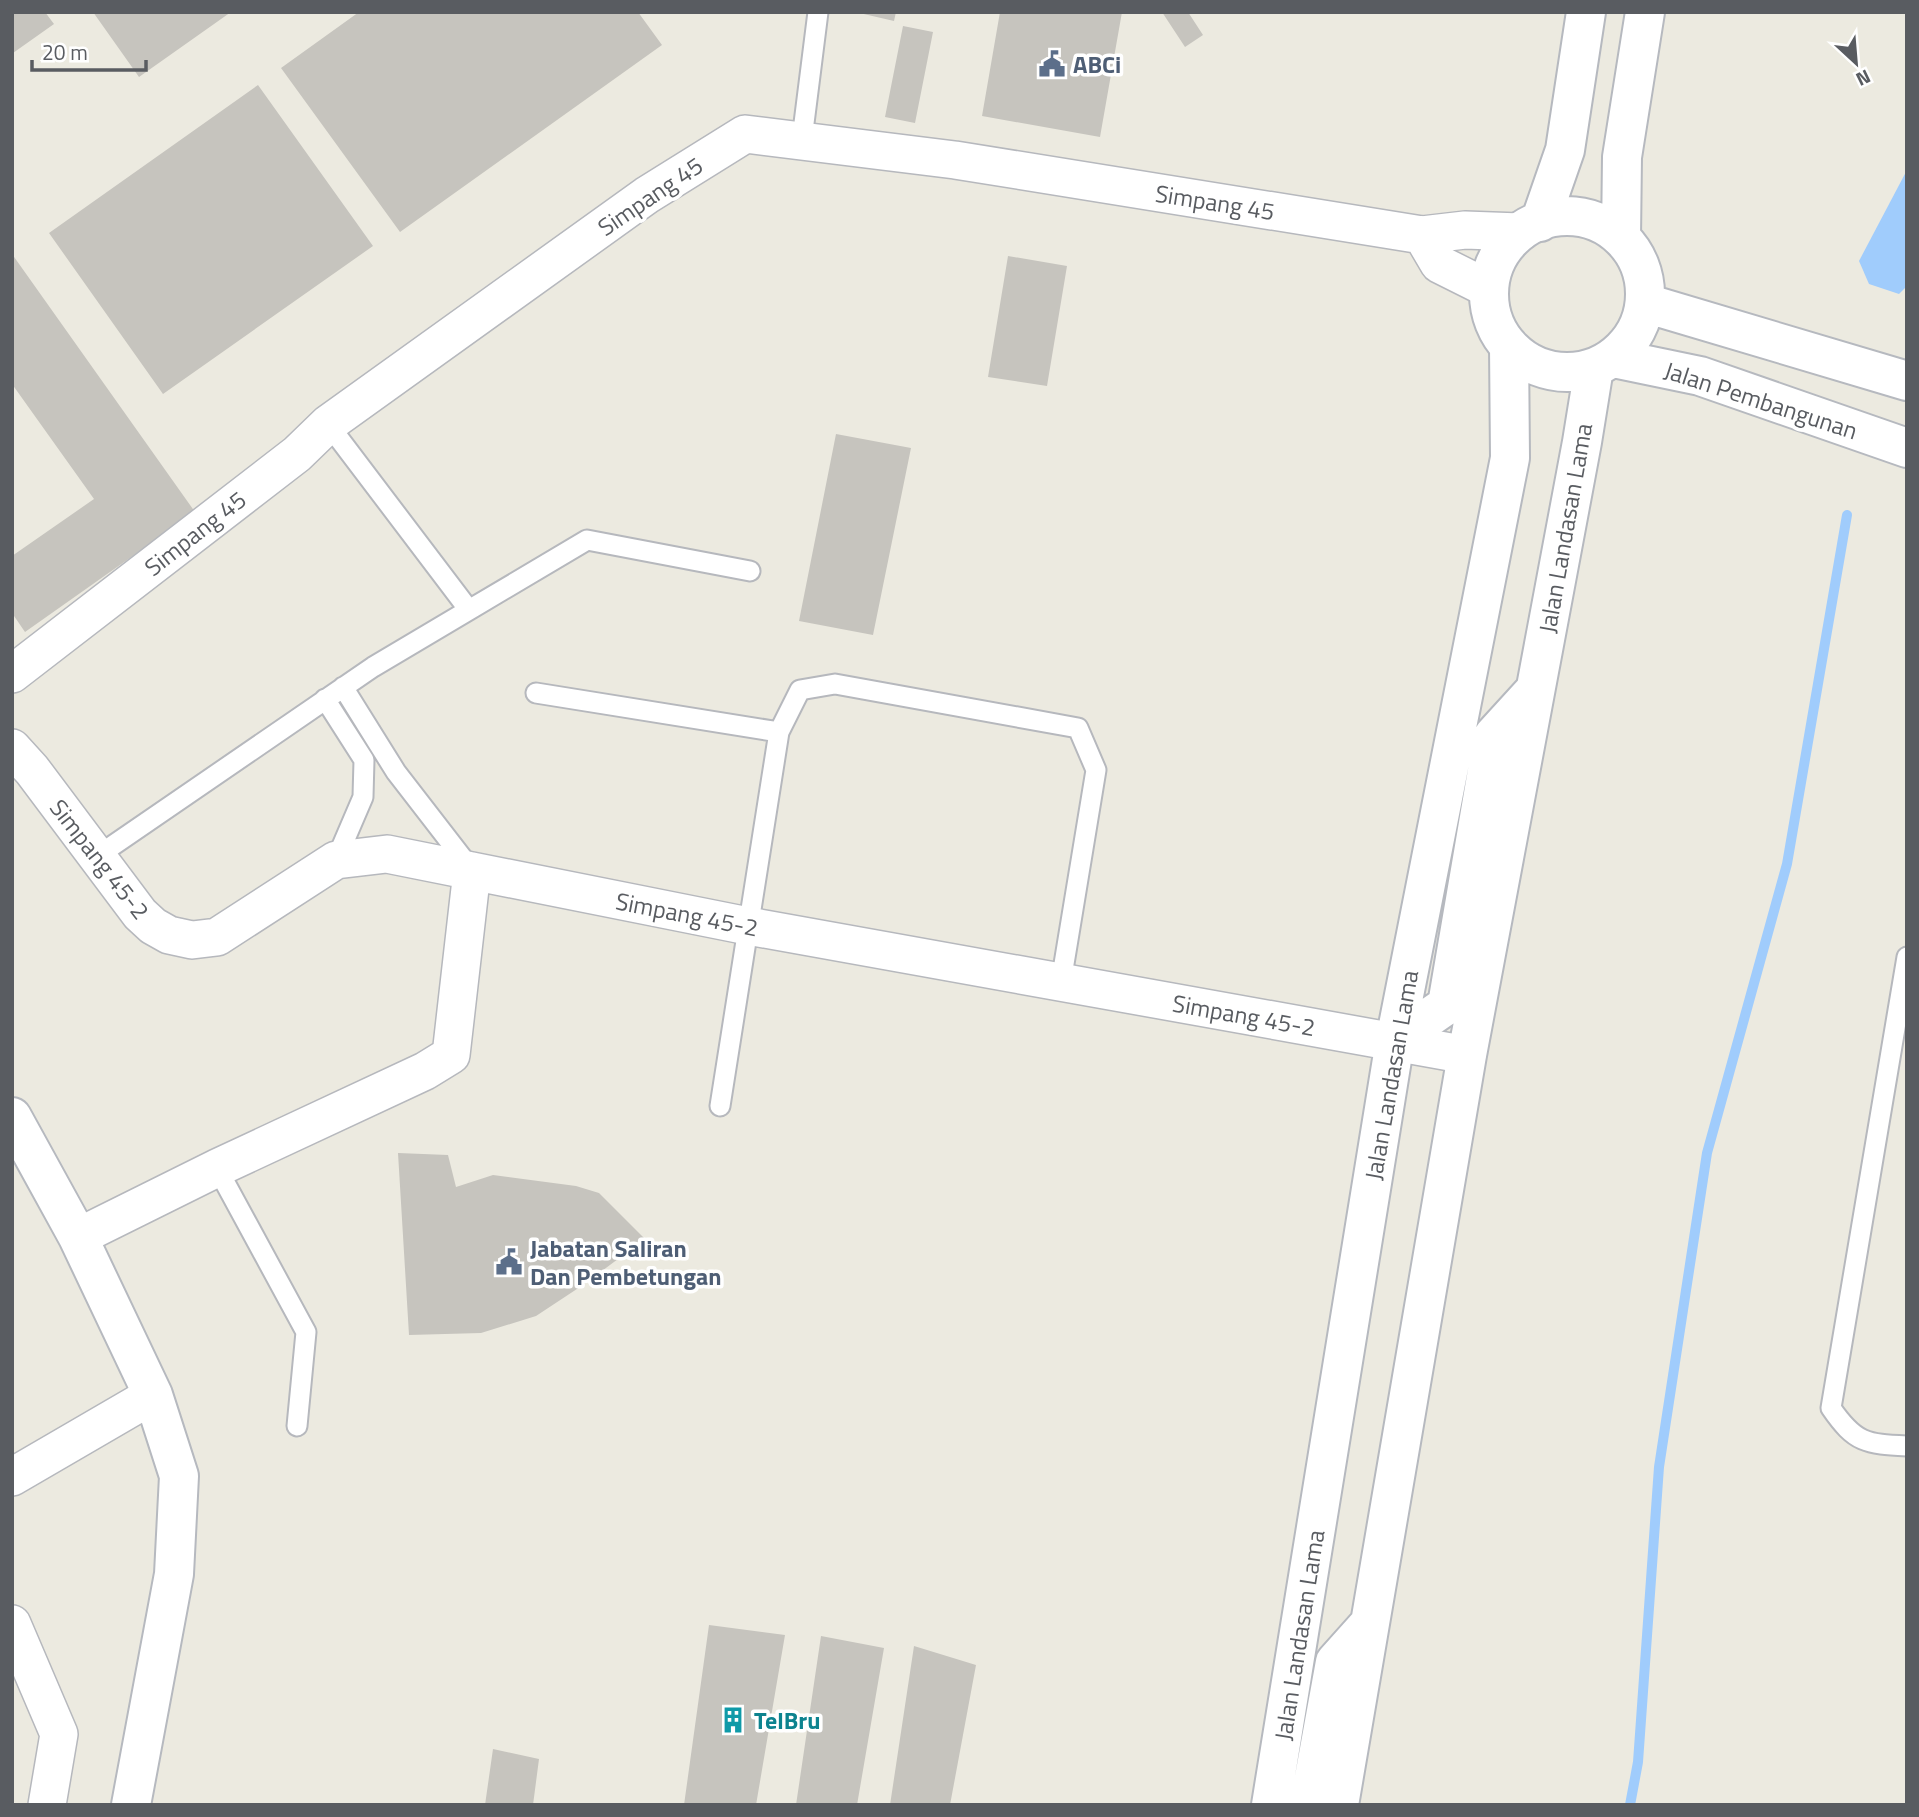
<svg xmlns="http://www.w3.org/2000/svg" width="1919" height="1817" viewBox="0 0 1919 1817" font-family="'Titillium Web',sans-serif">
  <rect width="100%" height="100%" fill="#eceae0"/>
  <path fill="#a0ccfc" d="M1907,170v116l-8,8 -30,-10 -10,-23z"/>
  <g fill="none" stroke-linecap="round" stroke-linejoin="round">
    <path stroke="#a0ccfc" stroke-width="10" d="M1630,1805l8,-43 21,-295 48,-314 80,-289 60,-349"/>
  </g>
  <path fill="#c6c4be" d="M12,12h33l9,12 -41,29z
    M93,12h138l-92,65z
    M359,12h279l24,33 -262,187 -119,-164z
    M855,12h41l-2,9z
    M1000,12h122l-22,125 -118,-21z
    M1162,12h26l15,23 -18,12z
    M903,26l30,6 -18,91 -30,-6z
    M258,85l115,161 -210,148 -114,-161z
    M12,254l183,258 -170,120 -13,-19v-57l82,-57 -82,-115z
    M1008,256l59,10 -20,120 -59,-9z
    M836,434l75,14 -38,187 -74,-14z
    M398,1153l50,2 8,32 37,-12 83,11 23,7 46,46 -62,46 -47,31 -55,17 -72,2z
    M709,1625l76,10 -29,170h-72z
    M821,1636l63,12 -27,157h-61z
    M914,1646l62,19 -26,140h-60z
    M493,1749l46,10 -6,46h-48z"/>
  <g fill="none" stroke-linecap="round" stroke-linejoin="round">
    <g stroke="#b6b8bd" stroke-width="23">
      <path id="lane" d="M802,139l16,-127
        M469,610l118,-70 163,31
        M343,687l53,85 75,97
        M536,693l243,39 -59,374
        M325,699l39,61 -1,37 -27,63
        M779,732l21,-42 35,-6 243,44 18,42 -35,212
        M96,857l277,-190 96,-57 -141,-186
        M1907,957l-76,451c24,35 35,36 76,38
        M217,1168l89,164 -9,94"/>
    </g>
    <g stroke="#b6b8bd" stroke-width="40">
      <path id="street" d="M1422,235l17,29 50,25
        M12,674l285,-220 31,-30 319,-229 98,-61 210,26 467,75 43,-5 55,2
        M12,748l20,22 108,144 13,12 16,9 23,5 25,-3 119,-77 51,-6 361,72 719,129
        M78,1237l139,-69 208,-97 26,-16 21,-184
        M12,1477l141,-82
        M12,1624l47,110 -12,71"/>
    </g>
    <g stroke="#b6b9bf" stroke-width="42">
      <path id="secondary" d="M1489 294a78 78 0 1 1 156 0a78 78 0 1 1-156 0Z
        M1540,222l25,-72 21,-138
        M1621,237l1,-80 23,-145
        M1645,303l262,78
        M1613,358l87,18 207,72
        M1395,1041l52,-36 46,-269 42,-46
        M12,1117l66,120 75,158 26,81 -5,98 -43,231
        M1271,1805l124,-764 115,-583 -1,-111
        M1309,1805l26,-143 34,-38
        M1339,1805l128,-750 115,-613 12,-74"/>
    </g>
    <use href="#lane" stroke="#fff" stroke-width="19"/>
    <use href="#street" stroke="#fff" stroke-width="37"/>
    <use href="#secondary" stroke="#fff" stroke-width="38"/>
  </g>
  <defs>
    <g id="civic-bare" transform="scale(2.1)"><path d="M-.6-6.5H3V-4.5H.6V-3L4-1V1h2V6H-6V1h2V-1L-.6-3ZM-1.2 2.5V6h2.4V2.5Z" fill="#5c6f8a" stroke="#fff" stroke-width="2.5" paint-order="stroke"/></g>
    <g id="building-bare" transform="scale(2.1)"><path d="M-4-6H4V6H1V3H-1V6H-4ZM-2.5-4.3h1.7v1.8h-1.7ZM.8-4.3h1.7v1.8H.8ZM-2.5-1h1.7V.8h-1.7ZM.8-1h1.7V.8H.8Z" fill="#0f9aa8" stroke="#fff" stroke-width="2.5" paint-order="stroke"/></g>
  </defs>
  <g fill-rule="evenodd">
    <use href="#civic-bare" x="1052" y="64"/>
    <use href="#civic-bare" x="509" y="1262"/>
    <use href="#building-bare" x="733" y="1720"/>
  </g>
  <g text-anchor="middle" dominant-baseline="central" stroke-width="7" stroke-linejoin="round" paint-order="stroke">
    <g font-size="24" font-weight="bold" fill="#4e5e75" stroke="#fff" text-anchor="start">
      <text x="1073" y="64">ABCi</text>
      <text x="530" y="1248">Jabatan Saliran<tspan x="530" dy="28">Dan Pembetungan</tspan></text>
    </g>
    <g font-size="24" fill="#595c61" stroke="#fff">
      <text transform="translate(650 196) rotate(-34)">Simpang 45</text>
      <text transform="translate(1215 202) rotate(9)">Simpang 45</text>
      <text transform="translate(1761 400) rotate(18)">Jalan Pembangunan</text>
      <text transform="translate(1565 528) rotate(-80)">Jalan Landasan Lama</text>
      <text transform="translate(195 533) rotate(-38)">Simpang 45</text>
      <text transform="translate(100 859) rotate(52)">Simpang 45-2</text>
      <text transform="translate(687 914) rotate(11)">Simpang 45-2</text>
      <text transform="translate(1244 1015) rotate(10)">Simpang 45-2</text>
      <text transform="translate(1391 1075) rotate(-80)">Jalan Landasan Lama</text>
      <text transform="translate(1299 1635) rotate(-81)">Jalan Landasan Lama</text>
    </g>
    <g font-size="24" font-weight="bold" fill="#0d838f" stroke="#fff" text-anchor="start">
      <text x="754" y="1720">TelBru</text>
    </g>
  </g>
  <rect width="1919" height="1817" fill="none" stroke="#595c61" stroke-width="28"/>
  <g transform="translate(1856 63) rotate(154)" stroke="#ffffff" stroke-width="5" paint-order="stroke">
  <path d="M0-5L12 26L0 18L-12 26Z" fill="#595c61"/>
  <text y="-10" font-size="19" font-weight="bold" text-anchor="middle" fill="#595c61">N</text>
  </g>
  <path d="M32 60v10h114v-10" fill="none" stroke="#595c61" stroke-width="3.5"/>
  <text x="42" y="60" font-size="21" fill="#595c61" stroke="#ffffff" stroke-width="5" paint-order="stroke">20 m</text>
</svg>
